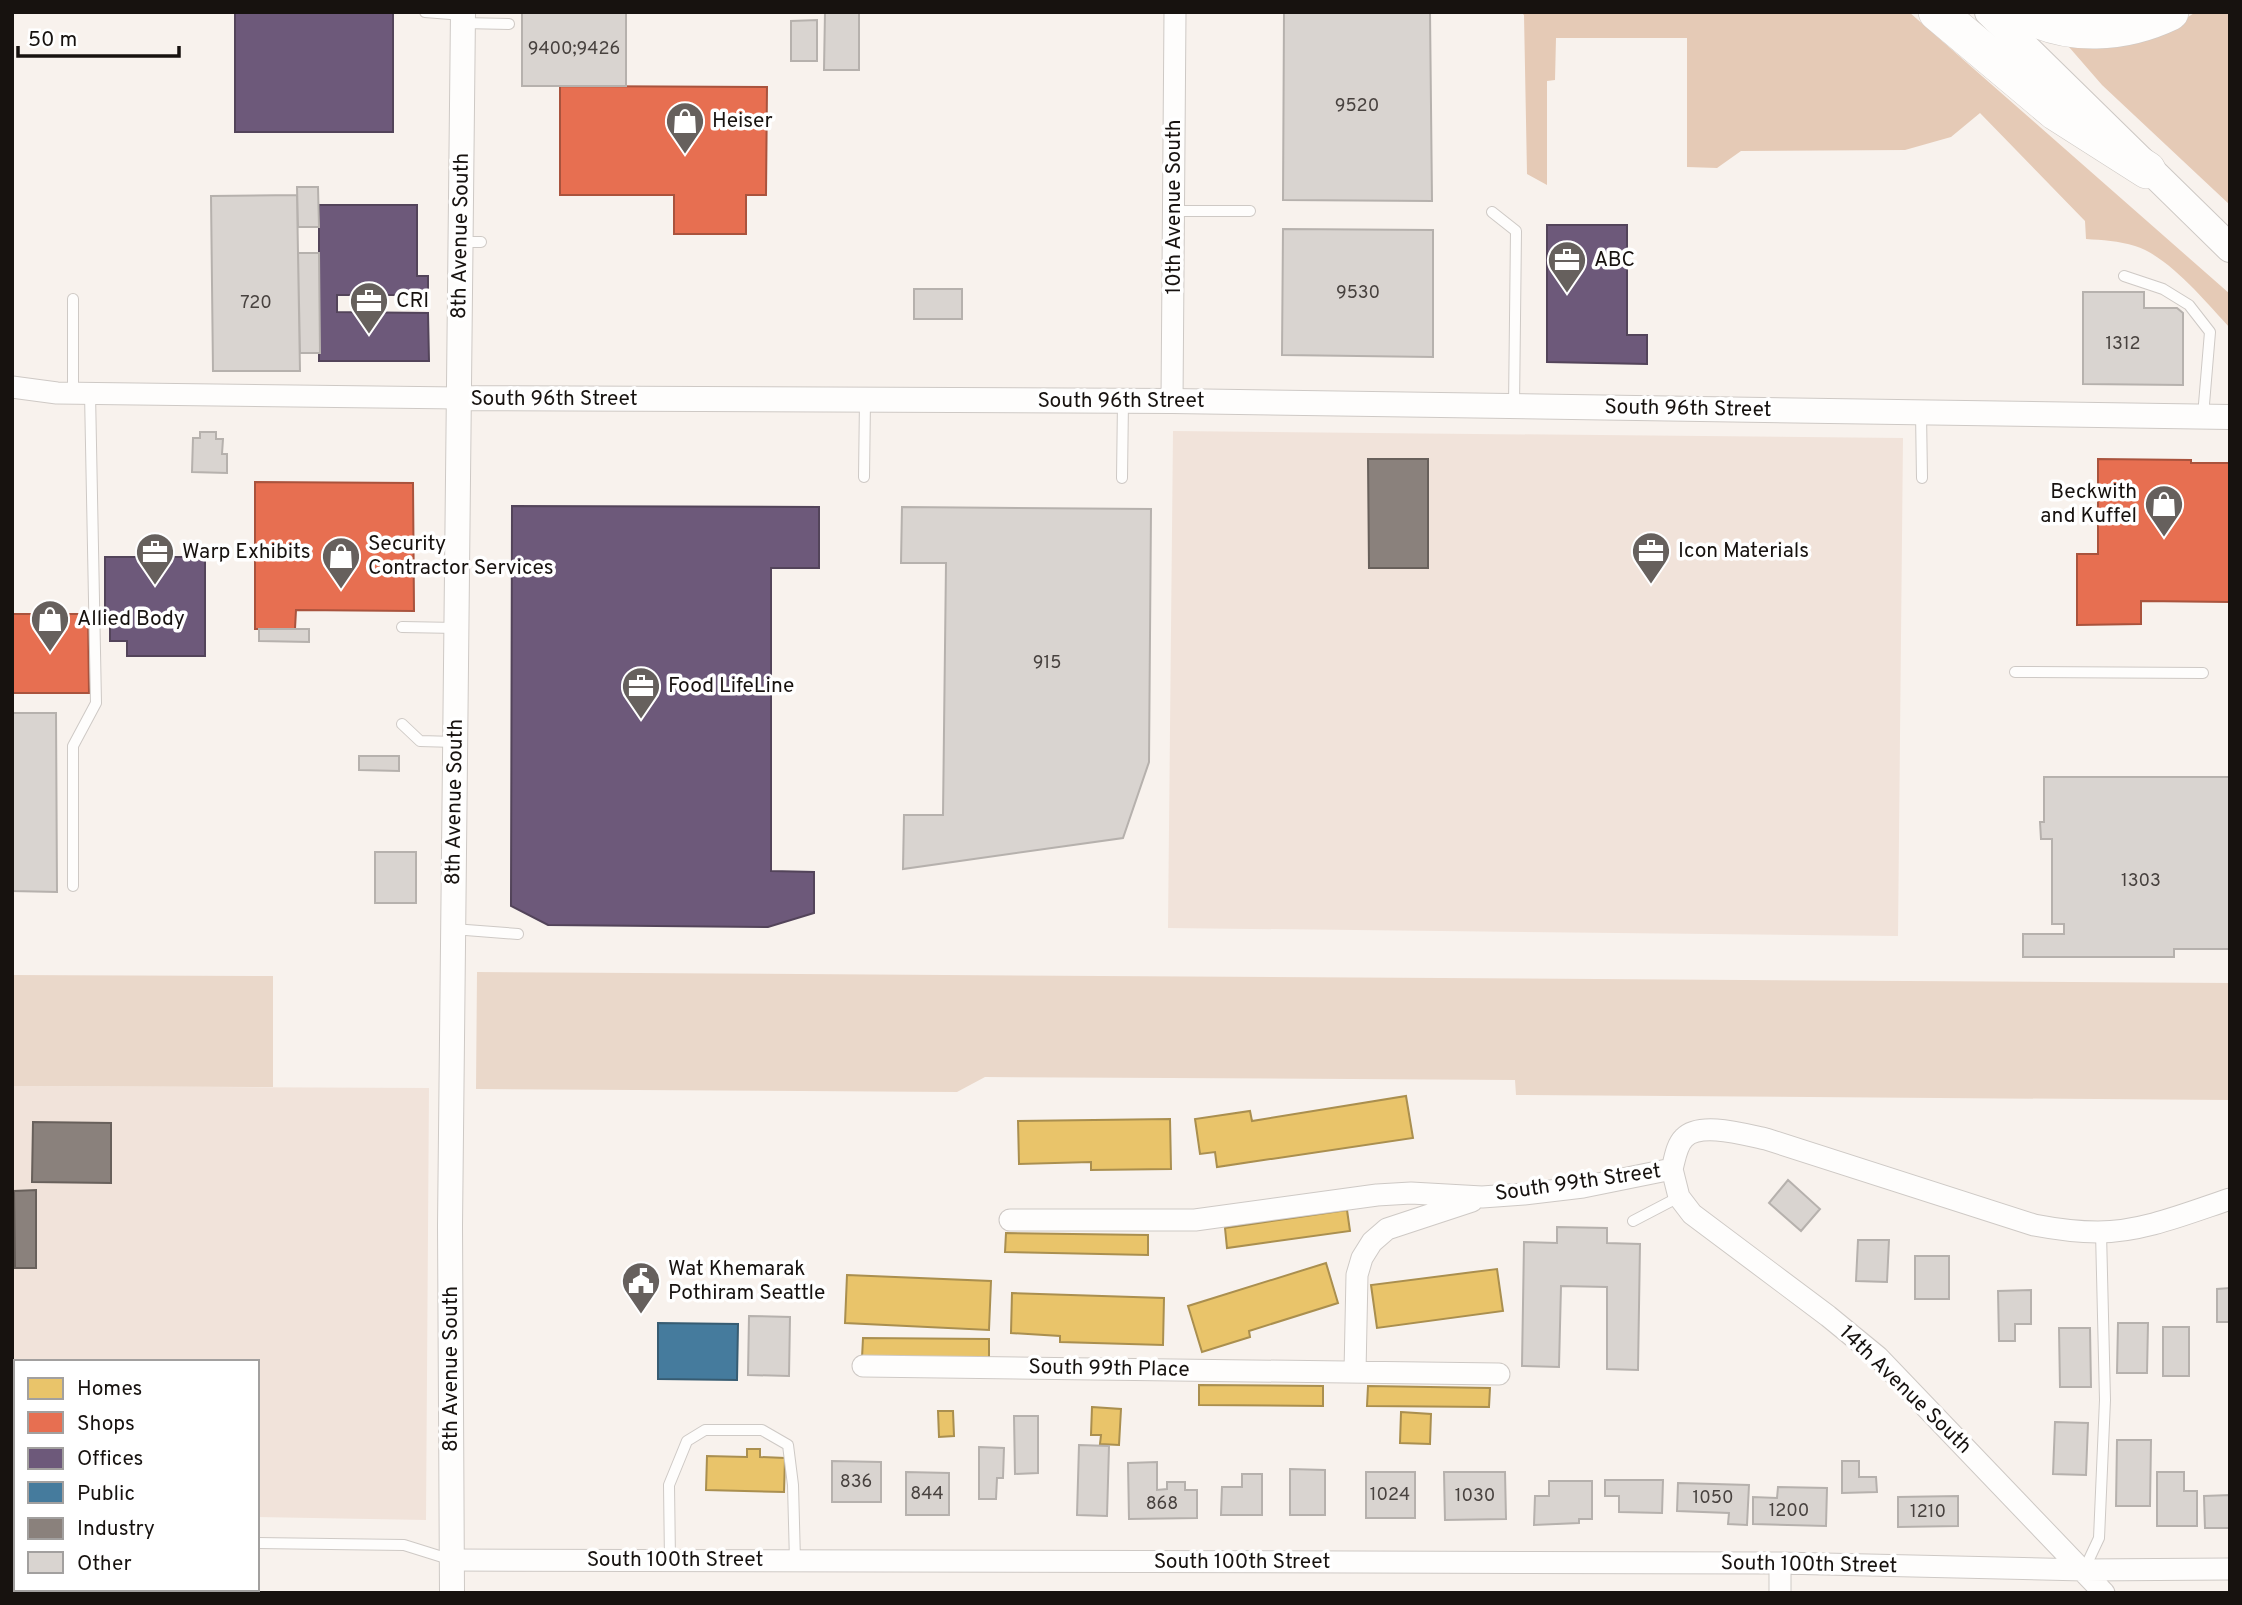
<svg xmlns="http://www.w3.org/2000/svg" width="2242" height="1605" viewBox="0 0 2242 1605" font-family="Overpass,sans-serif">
  <rect width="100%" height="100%" fill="#f8f2ed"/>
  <path fill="#f1e3da" d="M1173,431l730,7 -5,498 -730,-8z
    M12,1086l417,2 -3,432 -169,-3v-155h-241v150h-4z"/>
  <path fill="#ead8ca" d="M477,972l1753,11v117l-714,-5 -1,-15 -530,-3 -28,15 -481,-3z
    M12,975l261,1v111l-261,-1z"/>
  <path fill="#e5cab6" d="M1521,12h388l321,282v34c-24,-26 -62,-72 -95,-82 -16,-5 -33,-6 -49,-7l-1,-18 -105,-108 -29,24 -46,13 -164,1 -24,17 -30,-1v-129h-131l-1,42 -8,1v104l-20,-11 -3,-159z
    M2196,12h34v193l-128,-120 -33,-38 -1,-6 105,-15z"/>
  <path fill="#e9c46a" stroke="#aa8f4f" stroke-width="2" d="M1406,1096l7,42 -196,29 -2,-15 -15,2 -5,-35 55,-8 2,10z
    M1170,1119l1,50 -80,1v-8l-72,2 -1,-43z
    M1347,1210l3,21 -123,17 -2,-20z
    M1006,1233l142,2v20l-143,-3z
    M1326,1263l12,40 -89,28 1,6 -48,15 -14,-46z
    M1497,1269l6,42 -126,17 -6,-43z
    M847,1275l144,6 -2,49 -144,-7z
    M1012,1293l152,5 -1,47 -103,-3v-6l-49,-3z
    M863,1338l126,1v20l-127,-1z
    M1199,1385l124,1v20l-124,-1z
    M1368,1386l122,2 -1,19 -122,-1z
    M1092,1407l29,2 -2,36 -19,-1 1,-9h-10z
    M938,1411h15l1,25 -15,1z
    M1401,1412l30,2 -1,30 -30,-1z
    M747,1449h13v8l25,1 -1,34 -78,-2 1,-34 40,1z"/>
  <path fill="#e76f51" stroke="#a9533d" stroke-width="2" d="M560,86l207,1 -1,108h-20v39h-72v-39h-114z
    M2098,459l93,1v3h39v139l-89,-1v23l-64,1v-71h21z
    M255,482l158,1 1,128 -118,-1 -1,19h-40z
    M12,614h76l1,79h-77z"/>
  <path fill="#6d597a" stroke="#53445a" stroke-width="2" d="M235,12h158v120h-158z
    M319,205h98v71h11v19h-91v17l91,1 1,48h-110z
    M1547,225h80v110h20v29l-100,-2z
    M512,506l307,1v61h-48v303l43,1v41l-46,14 -220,-2 -37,-19z
    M105,557h100v99h-78v-15h-17v-25h-5z"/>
  <path fill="#457b9d" stroke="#375c72" stroke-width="2" d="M658,1323l80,1 -1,56 -79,-1z"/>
  <path fill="#8a817c" stroke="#68605b" stroke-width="2" d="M1368,459h60v109h-59z
    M33,1122l78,1v60l-79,-1z
    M36,1190v78h-21l-1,-77z"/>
  <path fill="#d9d4d0" stroke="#b6b1ad" stroke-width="2" d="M522,12h104v74h-104z
    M825,12h34v58h-35z
    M1284,12h146l2,189 -149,-1z
    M817,20v41h-26v-40z
    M297,187h21l1,40h-21z
    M297,195l3,176h-87l-2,-175z
    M1283,229l150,1v127l-151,-2z
    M298,253h21l1,100h-20z
    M914,289h48v30h-48z
    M2083,292h61v16h33l6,5v72l-100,-1z
    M200,432h16v7h7l-1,15h5v19l-35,-1 1,-34h7z
    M902,507l249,2 -2,253 -26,76 -220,31 1,-54h39l3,-252h-45z
    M259,629h50v13l-50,-1z
    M12,713h44l1,179 -45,-1z
    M359,756h40v15l-40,-1z
    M2044,777h186v172h-56v8h-151v-23h41v-10h-12v-85h-11l-1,-17h4z
    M375,852h41v51h-41z
    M1788,1180l32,29 -19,22 -32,-28z
    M1557,1227l50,1v15l33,1 -2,126 -31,-1v-82l-46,-1 -2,81 -37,-1 2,-124 33,1z
    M1858,1240h31l-2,42 -31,-1z
    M1915,1256h34v43h-34z
    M2230,1288v34h-13v-33z
    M2031,1290v34h-16v17h-16l-1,-50z
    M749,1316l41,1 -1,59 -41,-1z
    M2118,1323h30l-1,50h-30z
    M2163,1327h26v49h-26z
    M2059,1328h31l1,59h-31z
    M1014,1416h24v57l-23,1z
    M2055,1422l33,1 -2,52 -33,-1z
    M2117,1440h34l-1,66h-34z
    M1079,1445l30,1 -2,70 -30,-1z
    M979,1447l25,1 -1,30h-6l-1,21h-17z
    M832,1461l49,1v40h-49z
    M1842,1461h17v16h17l1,15 -35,1z
    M1157,1462v28l10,-1v-7h18v8h12v28l-68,1 -1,-56z
    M1290,1469l35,1v45h-35z
    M906,1472l43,1v42h-43z
    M1366,1472h49v46h-49z
    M1444,1472h61l1,47 -61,1z
    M2157,1472h27v19h13v35h-40z
    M1242,1474h20v41h-41l1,-28h20z
    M1605,1480h58l-1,33 -43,-1v-16h-14z
    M1549,1481h43v38h-13v4l-45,2 1,-29h14z
    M1678,1483l71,2 -2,40 -19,-1 1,-11 -52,-2z
    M1778,1487l49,1 -1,38 -73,-2v-27l24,1z
    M2230,1495v33h-25l-1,-32z
    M1958,1496v30l-60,1v-30z"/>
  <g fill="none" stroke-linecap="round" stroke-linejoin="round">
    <g stroke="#cec9c5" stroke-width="12">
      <path id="service" d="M425,12l38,3
        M463,23l46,1
        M1174,211h76
        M1492,212l24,19 -2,176
        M461,242h20
        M2124,276l39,13 26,16 21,27 -7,84
        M73,299v94
        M1921,413l1,65
        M864,477l1,-77
        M1122,478l1,-77
        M402,627l55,1
        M2015,672l188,1
        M402,724l18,17 35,1
        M73,886v-140l23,-43 -6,-310
        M453,929l65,5
        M1633,1221l46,-24
        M12,1516h4
        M257,1543l147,2 48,15
        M670,1560l-1,-75 18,-44 18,-11h57l26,15 5,40 2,76
        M2084,1570l15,-32 6,-138 -4,-168"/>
    </g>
    <g stroke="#cec9c5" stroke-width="23">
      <path id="minor" d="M12,387l45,6 402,5
        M1172,401l3,-389
        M1672,1169l7,28 13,17 136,102 50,41 226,236
        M1010,1220h185l182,-25 34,-2 71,4 42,-3 59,-7 89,-18c3,-10 4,-23 12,-31 16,-17 62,-3 82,1l268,86c21,4 42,7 64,7 44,0 90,-19 132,-33
        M863,1366l636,8
        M1355,1372l2,-97 5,-17 10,-16 15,-13 85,-28
        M452,1560l1328,3 304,7 146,-1
        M1780,1593v-30"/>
    </g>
    <g stroke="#cec9c5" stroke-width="26">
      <path id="tertiary" d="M459,398l713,3 1058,16
        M452,1593l-2,-367 13,-1214"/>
    </g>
    <g stroke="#cec9c5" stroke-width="30">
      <path id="secondary" d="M1989,12l241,236"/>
    </g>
    <g stroke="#cec9c5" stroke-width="38">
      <path id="motorway" d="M1937,12l119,100 91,58
        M2022,12c47,26 102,22 148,0"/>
    </g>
    <use href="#service" stroke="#fefdfc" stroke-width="10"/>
    <use href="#minor" stroke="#fefdfc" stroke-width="21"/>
    <use href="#tertiary" stroke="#fefdfc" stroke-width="24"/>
    <use href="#secondary" stroke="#fefdfc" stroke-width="28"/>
    <use href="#motorway" stroke="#fefdfc" stroke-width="37"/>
  </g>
  <defs>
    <g id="shop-pin" transform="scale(2.0125)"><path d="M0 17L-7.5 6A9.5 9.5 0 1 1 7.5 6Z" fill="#66605d" stroke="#fff"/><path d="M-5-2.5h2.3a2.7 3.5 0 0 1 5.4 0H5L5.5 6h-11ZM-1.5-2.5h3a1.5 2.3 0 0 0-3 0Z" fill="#fff"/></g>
    <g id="office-pin" transform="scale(2.0125)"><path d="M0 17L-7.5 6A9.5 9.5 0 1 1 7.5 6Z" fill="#66605d" stroke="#fff"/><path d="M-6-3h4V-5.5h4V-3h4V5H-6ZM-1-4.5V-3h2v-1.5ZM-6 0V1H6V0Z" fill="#fff"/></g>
    <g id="civic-pin" transform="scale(2.0125)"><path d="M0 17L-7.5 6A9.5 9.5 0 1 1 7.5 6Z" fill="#66605d" stroke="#fff"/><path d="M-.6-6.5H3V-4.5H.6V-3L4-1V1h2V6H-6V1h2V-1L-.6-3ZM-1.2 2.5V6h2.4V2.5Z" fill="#fff"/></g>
  </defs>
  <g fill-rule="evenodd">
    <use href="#shop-pin" x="685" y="121"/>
    <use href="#office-pin" x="1567" y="260"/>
    <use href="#office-pin" x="369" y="301"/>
    <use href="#shop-pin" x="2164" y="504"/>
    <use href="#office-pin" x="1651" y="551"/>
    <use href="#office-pin" x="155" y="552"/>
    <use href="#shop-pin" x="341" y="556"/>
    <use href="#shop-pin" x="50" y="619"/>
    <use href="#office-pin" x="641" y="686"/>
    <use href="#civic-pin" x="641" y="1281"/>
  </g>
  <g text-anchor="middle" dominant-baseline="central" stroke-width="7" stroke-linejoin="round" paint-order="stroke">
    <g font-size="18" fill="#48423f">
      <text x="574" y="49">9400;9426</text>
      <text x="1357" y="106">9520</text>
      <text x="1358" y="293">9530</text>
      <text x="256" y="303">720</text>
      <text x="2123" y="344">1312</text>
      <text x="1047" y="663">915</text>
      <text x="2141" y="881">1303</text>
      <text x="856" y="1482">836</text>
      <text x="927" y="1494">844</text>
      <text x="1390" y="1495">1024</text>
      <text x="1475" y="1496">1030</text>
      <text x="1713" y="1498">1050</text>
      <text x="1162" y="1504">868</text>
      <text x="1789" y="1511">1200</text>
      <text x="1928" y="1512">1210</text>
    </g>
    <g font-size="21" fill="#17120f" stroke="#fff" text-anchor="start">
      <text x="712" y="121">Heiser</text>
      <text x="1594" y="260">ABC</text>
      <text x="396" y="301">CRI</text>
      <text x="2137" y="492" text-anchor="end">Beckwith<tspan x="2137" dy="24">and Kuffel</tspan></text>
      <text x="368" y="544">Security<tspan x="368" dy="24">Contractor Services</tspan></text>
      <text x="1678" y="551">Icon Materials</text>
      <text x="182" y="552">Warp Exhibits</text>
      <text x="77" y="619">Allied Body</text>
      <text x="668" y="686">Food LifeLine</text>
      <text x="668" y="1269">Wat Khemarak<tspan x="668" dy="24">Pothiram Seattle</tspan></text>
    </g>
    <g font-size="21" fill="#17120f" stroke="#fff">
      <text transform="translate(1174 207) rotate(-90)">10th Avenue South</text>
      <text transform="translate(461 236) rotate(-89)">8th Avenue South</text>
      <text x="554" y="399">South 96th Street</text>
      <text x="1121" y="401">South 96th Street</text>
      <text transform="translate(1688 409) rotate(1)">South 96th Street</text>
      <text transform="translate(455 802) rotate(-89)">8th Avenue South</text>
      <text transform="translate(1578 1183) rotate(-8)">South 99th Street</text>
      <text transform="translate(451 1369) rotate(-90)">8th Avenue South</text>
      <text transform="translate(1109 1369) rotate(1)">South 99th Place</text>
      <text transform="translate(1905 1390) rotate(44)">14th Avenue South</text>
      <text x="675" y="1560">South 100th Street</text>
      <text x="1242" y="1562">South 100th Street</text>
      <text transform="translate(1809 1565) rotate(1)">South 100th Street</text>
    </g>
  </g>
  <rect width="2242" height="1605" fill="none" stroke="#17120f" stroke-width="28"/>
  <rect x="14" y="1360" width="245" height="231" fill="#ffffff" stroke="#a2a09f" stroke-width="2"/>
  <rect x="28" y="1378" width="35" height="21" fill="#e9c46a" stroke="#a2a09f" stroke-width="2"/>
  <text x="77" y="1395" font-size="21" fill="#17120f">Homes</text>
  <rect x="28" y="1412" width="35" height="21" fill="#e76f51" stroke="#a2a09f" stroke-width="2"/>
  <text x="77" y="1430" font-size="21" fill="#17120f">Shops</text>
  <rect x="28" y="1448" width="35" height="21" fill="#6d597a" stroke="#a2a09f" stroke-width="2"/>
  <text x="77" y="1465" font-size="21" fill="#17120f">Offices</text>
  <rect x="28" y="1482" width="35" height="21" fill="#457b9d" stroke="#a2a09f" stroke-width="2"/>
  <text x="77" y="1500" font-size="21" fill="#17120f">Public</text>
  <rect x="28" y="1518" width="35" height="21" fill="#8a817c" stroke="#a2a09f" stroke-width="2"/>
  <text x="77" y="1535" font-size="21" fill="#17120f">Industry</text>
  <rect x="28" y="1552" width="35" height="21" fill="#d9d4d0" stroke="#a2a09f" stroke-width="2"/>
  <text x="77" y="1570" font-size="21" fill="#17120f">Other</text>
  <path d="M18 46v10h161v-10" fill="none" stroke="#17120f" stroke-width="3.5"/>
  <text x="28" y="46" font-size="21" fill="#17120f" stroke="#ffffff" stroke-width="5" paint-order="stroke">50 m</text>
</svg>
